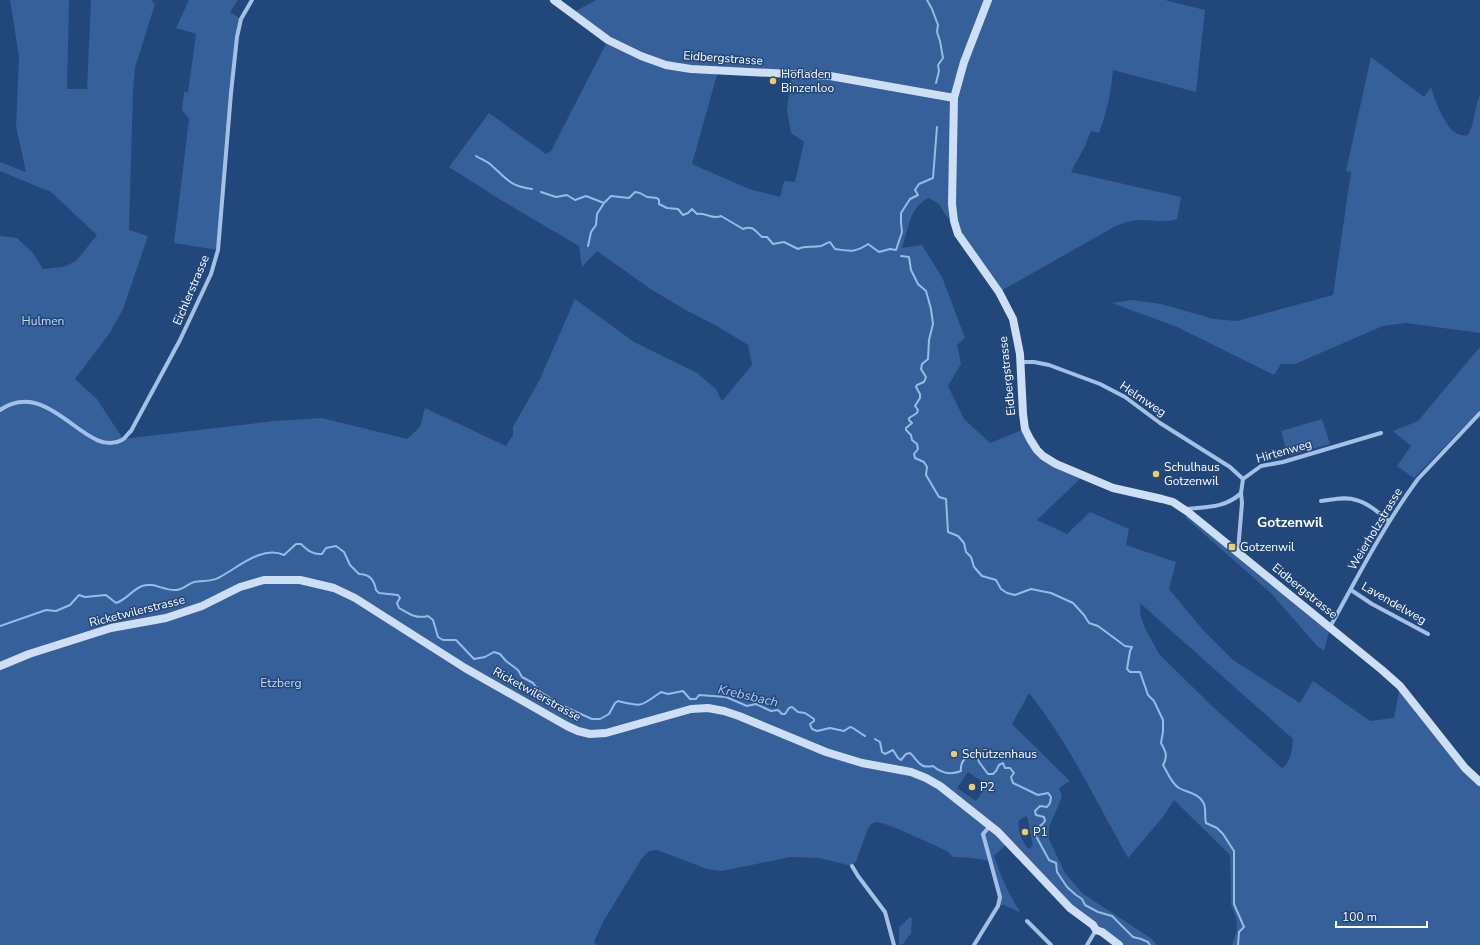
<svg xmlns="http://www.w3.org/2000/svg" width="1480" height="945" viewBox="0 0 1480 945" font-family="'Nunito Sans',sans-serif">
  <rect width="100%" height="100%" fill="#22477b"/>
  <path fill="#356099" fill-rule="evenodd" d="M10,0h59l-2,89h20l4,-89h60l4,4 -20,64 -2,23 -4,139 19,6 -25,73 -14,25 -34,45 22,20 26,40 151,-18 48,-3 85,21 13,-12 5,-19 81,38 7,-11v-8l27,-48 35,-80 59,43 63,31 19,16 6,12 30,-36 -4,-20 -31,-19 -33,-17 -32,-19 -55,-39 -15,16 -3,-21 -75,-44 -55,-35 40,-54 57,41 5,-3 57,-111 -36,-27 24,-13h569l40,10 -9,82 -83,-22c-2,23 -6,41 -14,63l-8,-2 -6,15 -14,26 110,25 -4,22c-12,4 -23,1 -35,1 -11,0 -19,3 -28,7l-115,65 -45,-71 -7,-4 -8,-13 -10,-6c-19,8 -21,32 -27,50l20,-3 20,32 23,61 -8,7 4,19 -13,22 16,33 26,24 35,-14 12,21 46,26 -46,44 30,14 23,-22 39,17 -3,16 50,17 -7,27 35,42 29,29 67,43 13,-22 57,40 24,-3 6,-32 80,96v163h-248l5,-15 -1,-12 -5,-14 -1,-49 -56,-55 -11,17 -35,41c-31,-55 -59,-115 -99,-165l-17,31 58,57 -11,7 3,9 -13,30v12l16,34 17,20 70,46 5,6h-38l-49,-37 -61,-66 -15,14c7,20 14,38 26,55l-1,1 -15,-7 -6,1 2,-9 -9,-36 -20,-3 -18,-1 -6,-6 -51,-23 -14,-5 -6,-1 -5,2 -3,5 -12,32 -4,5 -33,-8 -28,-1 -70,14 -14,-2 -50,-19 -8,1 -7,7 -39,64 -9,20 2,3h-596v-709l17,2 16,15 10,16 20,-2 13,-6 21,-26 -46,-43 -51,-21v-9l26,10 -10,-46 3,-69zM718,71l74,2 -5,37 4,23 13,9 -9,40 -11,-1 -4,16 -31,-8 -57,-25zM1140,603l153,136c-1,12 -2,23 -11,29l-70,-62 -53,-52 -15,-28 -4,-13zM968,772l19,13 -11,16 -19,-13zM1027,816l6,30 -5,3c-6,-9 -11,-18 -9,-29z
    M189,0h49l-8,12 11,7 -4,18 -19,213 -44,-7 15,-124 -7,-9 2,-18h4l8,-58 -20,-6z
    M1371,57l53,40 7,-10c3,12 14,40 25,46 3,2 9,3 12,2 7,-12 6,-27 12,-40v238l-74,-10 -23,3 -88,38h-14l-7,11 -97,-48 -65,-24 20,-3 29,4 53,15 23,2 96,-26 18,-123 -5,-1z
    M1480,347v63l-66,68 -17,-12 14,-20 -18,-15 25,-10z
    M1322,419l8,25 -42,12 -7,-25z
    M1188,512l142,115 -6,24 -7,-5 -46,-53 -85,-75z
    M910,917l2,1 -1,15 -8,11 -4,1v-18z"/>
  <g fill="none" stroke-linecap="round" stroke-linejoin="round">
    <path stroke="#98bbe6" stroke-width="2" d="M927,0l5,9 6,16 -1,7 3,9 3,17 -5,7 1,6 -3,12
      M476,156c5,3 10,5 14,8 16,14 19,22 42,25
      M541,192l15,5 11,-2 8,5 11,-4 18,7 7,-7 18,2 6,-6 5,1 7,4 10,1 2,2v4l8,4 11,1 5,6 5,-2 4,-4 5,5c10,-2 14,6 24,2l22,13c10,-4 12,2 19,8h5l6,7 11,-2 14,7c8,-4 14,-1 23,-3 3,-1 5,-3 9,-4l5,7c15,2 20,4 33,-5l11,8 11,-3 6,1 6,-18 -1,-9v-10l9,-14 8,-4 -3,-5 4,-6 14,-6 4,-51
      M588,246l3,-14 5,-7 1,-11 7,-11
      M901,256l8,1 2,13 7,14 8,7 5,18 2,15 -4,16 -1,19 -6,5 -1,5 5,8 -2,5 -7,3 -1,2 4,7v4l-5,8 3,4 -1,3 -8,5v2l3,3 -6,5v2l5,5 1,5 5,4 1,5 -4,5 1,4 9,4 3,5 -1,8 13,22 7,2 2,33 10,4 6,7 2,9 5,5 3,10 8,9 14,4 5,9 6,4 8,2 16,-6 20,4 22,10 11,12 5,8 9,3 27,20 7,1 -2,4 -3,18 3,3h10l8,23 6,6 9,19v12l-2,11c5,9 7,13 2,22 5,8 8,18 16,23 7,4 19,5 24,14 4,6 1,14 3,21l11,5 6,6 11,17v53l10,23 -5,5 -1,13
      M0,626l46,-16 10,1 14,-6 9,-10 6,2 21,-2 10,8c10,-3 16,-13 26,-17 11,-4 21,4 32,4 8,1 13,-6 20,-8 7,-2 17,0 24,-4 20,-10 43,-33 66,-23l12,-11h5c6,6 12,11 21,10l4,-6 10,-2 8,6 6,13 9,9c11,0 15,6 17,16l3,3 19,2 2,3 -3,5 2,5c10,6 17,11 29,8l5,4 5,17 5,3h13l18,19 11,-2 9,-5 6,2 6,7 12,9 4,7 11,6 6,8 24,15 29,13h8l9,-5 6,-11 3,-2c26,6 21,6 43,-9l7,2 15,-3 7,8h6l3,-4 27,2 21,9 9,-2 15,7 7,-1 4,4h3l4,-6 3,-1 6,5 7,1 9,6v2l-4,3 2,5 5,2 13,-3 14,3 6,-4c5,1 9,6 15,9
      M875,739l5,3 2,10 3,2 8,-4 5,8 3,2 5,-6 4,-1c9,8 9,16 23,13 8,7 18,9 28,5 -1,-8 4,-14 12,-17l4,2 2,6 9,12h5l3,-3 3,-6 4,-2 2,5h5l4,5 -3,4 2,6 25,12 10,-2 3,4 -1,6 -3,4 -7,-1 -5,5 1,4 8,2 1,4c-4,6 -10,6 -9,15l13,24 7,3 1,9 10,15 9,8 6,4 3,6 13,7 14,4 21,21 8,2 7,3 2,3"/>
    <path stroke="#a4c1e5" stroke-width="4" d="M1020,362h14l15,3 51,19 25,13 35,26 70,44 13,12
      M0,410c50,-34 86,50 122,30 4,-2 6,-7 9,-9l49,-91 31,-66 7,-24 13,-157 6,-56 4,-18 11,-19
      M1321,501c11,-1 24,-5 35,-1 12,3 23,13 33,21
      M1185,509c21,-2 41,-1 56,-16
      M1238,551l4,-48 -1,-10 2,-14 18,-13 22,-4 98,-29
      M1351,590l21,14 56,30
      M1330,627c28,-51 54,-102 88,-148l62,-66
      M852,866l6,10 27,36 9,33
      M1027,921l24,24
      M974,945l24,-39 2,-9 -17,-63 7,-8
      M1087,945l9,-15"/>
    <path stroke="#cedef5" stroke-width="8" d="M554,0l54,40 33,16 25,9 25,4 139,7 124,22
      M988,0l-24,62 -10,36 -2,106 2,17 4,13 41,58 14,27 7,35 3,60 2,15 5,10 7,11 6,6 13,8 57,24 49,11 11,3 15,10 194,158 18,16 65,82 15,14
      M0,666l29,-12 82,-26 55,-10 36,-12 38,-19 24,-7h36l34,8 21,10 110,70 102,58 11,5 12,3 16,-1 85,-24 17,-1 16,3 15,5 87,36 36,11 49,9 15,6 14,8 58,46 72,76 23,17 3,5 6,2 17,13"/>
  </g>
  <g fill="#f1cc66" stroke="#22477b" stroke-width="1.5">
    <circle cx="773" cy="81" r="4"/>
    <circle cx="1156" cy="474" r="4"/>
    <rect x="1228" y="543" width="8" height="8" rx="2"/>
    <circle cx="954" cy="754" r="4"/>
    <circle cx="972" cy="787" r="4"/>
    <circle cx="1025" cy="832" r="4"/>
  </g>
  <g text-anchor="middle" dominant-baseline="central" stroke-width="3" stroke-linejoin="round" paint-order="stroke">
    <g font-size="12" fill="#fff" stroke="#22477b">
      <text transform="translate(723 58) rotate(4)">Eidbergstrasse</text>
      <text transform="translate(191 290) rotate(-67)">Eichlerstrasse</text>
      <text transform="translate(1007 376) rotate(-96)">Eidbergstrasse</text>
      <text transform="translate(1143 399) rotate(34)">Helmweg</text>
      <text transform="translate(1284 451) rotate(-16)">Hirtenweg</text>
      <text transform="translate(1375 529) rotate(-59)">Weierholzstrasse</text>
      <text transform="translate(1305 591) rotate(39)">Eidbergstrasse</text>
      <text transform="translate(1394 603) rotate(30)">Lavendelweg</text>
      <text transform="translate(137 611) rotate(-14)">Ricketwilerstrasse</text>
      <text transform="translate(537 694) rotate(29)">Ricketwilerstrasse</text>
    </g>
    <g font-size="12" fill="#fff" stroke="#22477b" text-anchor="start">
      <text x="781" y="74">Hofladen<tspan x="781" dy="14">Binzenloo</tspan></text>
      <text x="1164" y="467">Schulhaus<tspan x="1164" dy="14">Gotzenwil</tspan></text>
      <text x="1240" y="547">Gotzenwil</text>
      <text x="962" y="754">Schützenhaus</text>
      <text x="980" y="787">P2</text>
      <text x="1033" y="832">P1</text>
    </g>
    <g font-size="12" fill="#c7dbf4" stroke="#22477b">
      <text x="43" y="321">Hulmen</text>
      <text x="281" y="683">Etzberg</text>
    </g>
    <g font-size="13" font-style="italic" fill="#afcbed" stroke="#22477b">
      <text transform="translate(748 696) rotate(13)">Krebsbach</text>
    </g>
    <g font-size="14" font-weight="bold" fill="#fff" stroke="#22477b">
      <text x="1290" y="522">Gotzenwil</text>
    </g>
  </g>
  <path d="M1336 921v6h91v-6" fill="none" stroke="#ffffff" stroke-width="2"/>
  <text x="1342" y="921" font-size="12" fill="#ffffff" stroke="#22477b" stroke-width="3" paint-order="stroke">100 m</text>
</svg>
